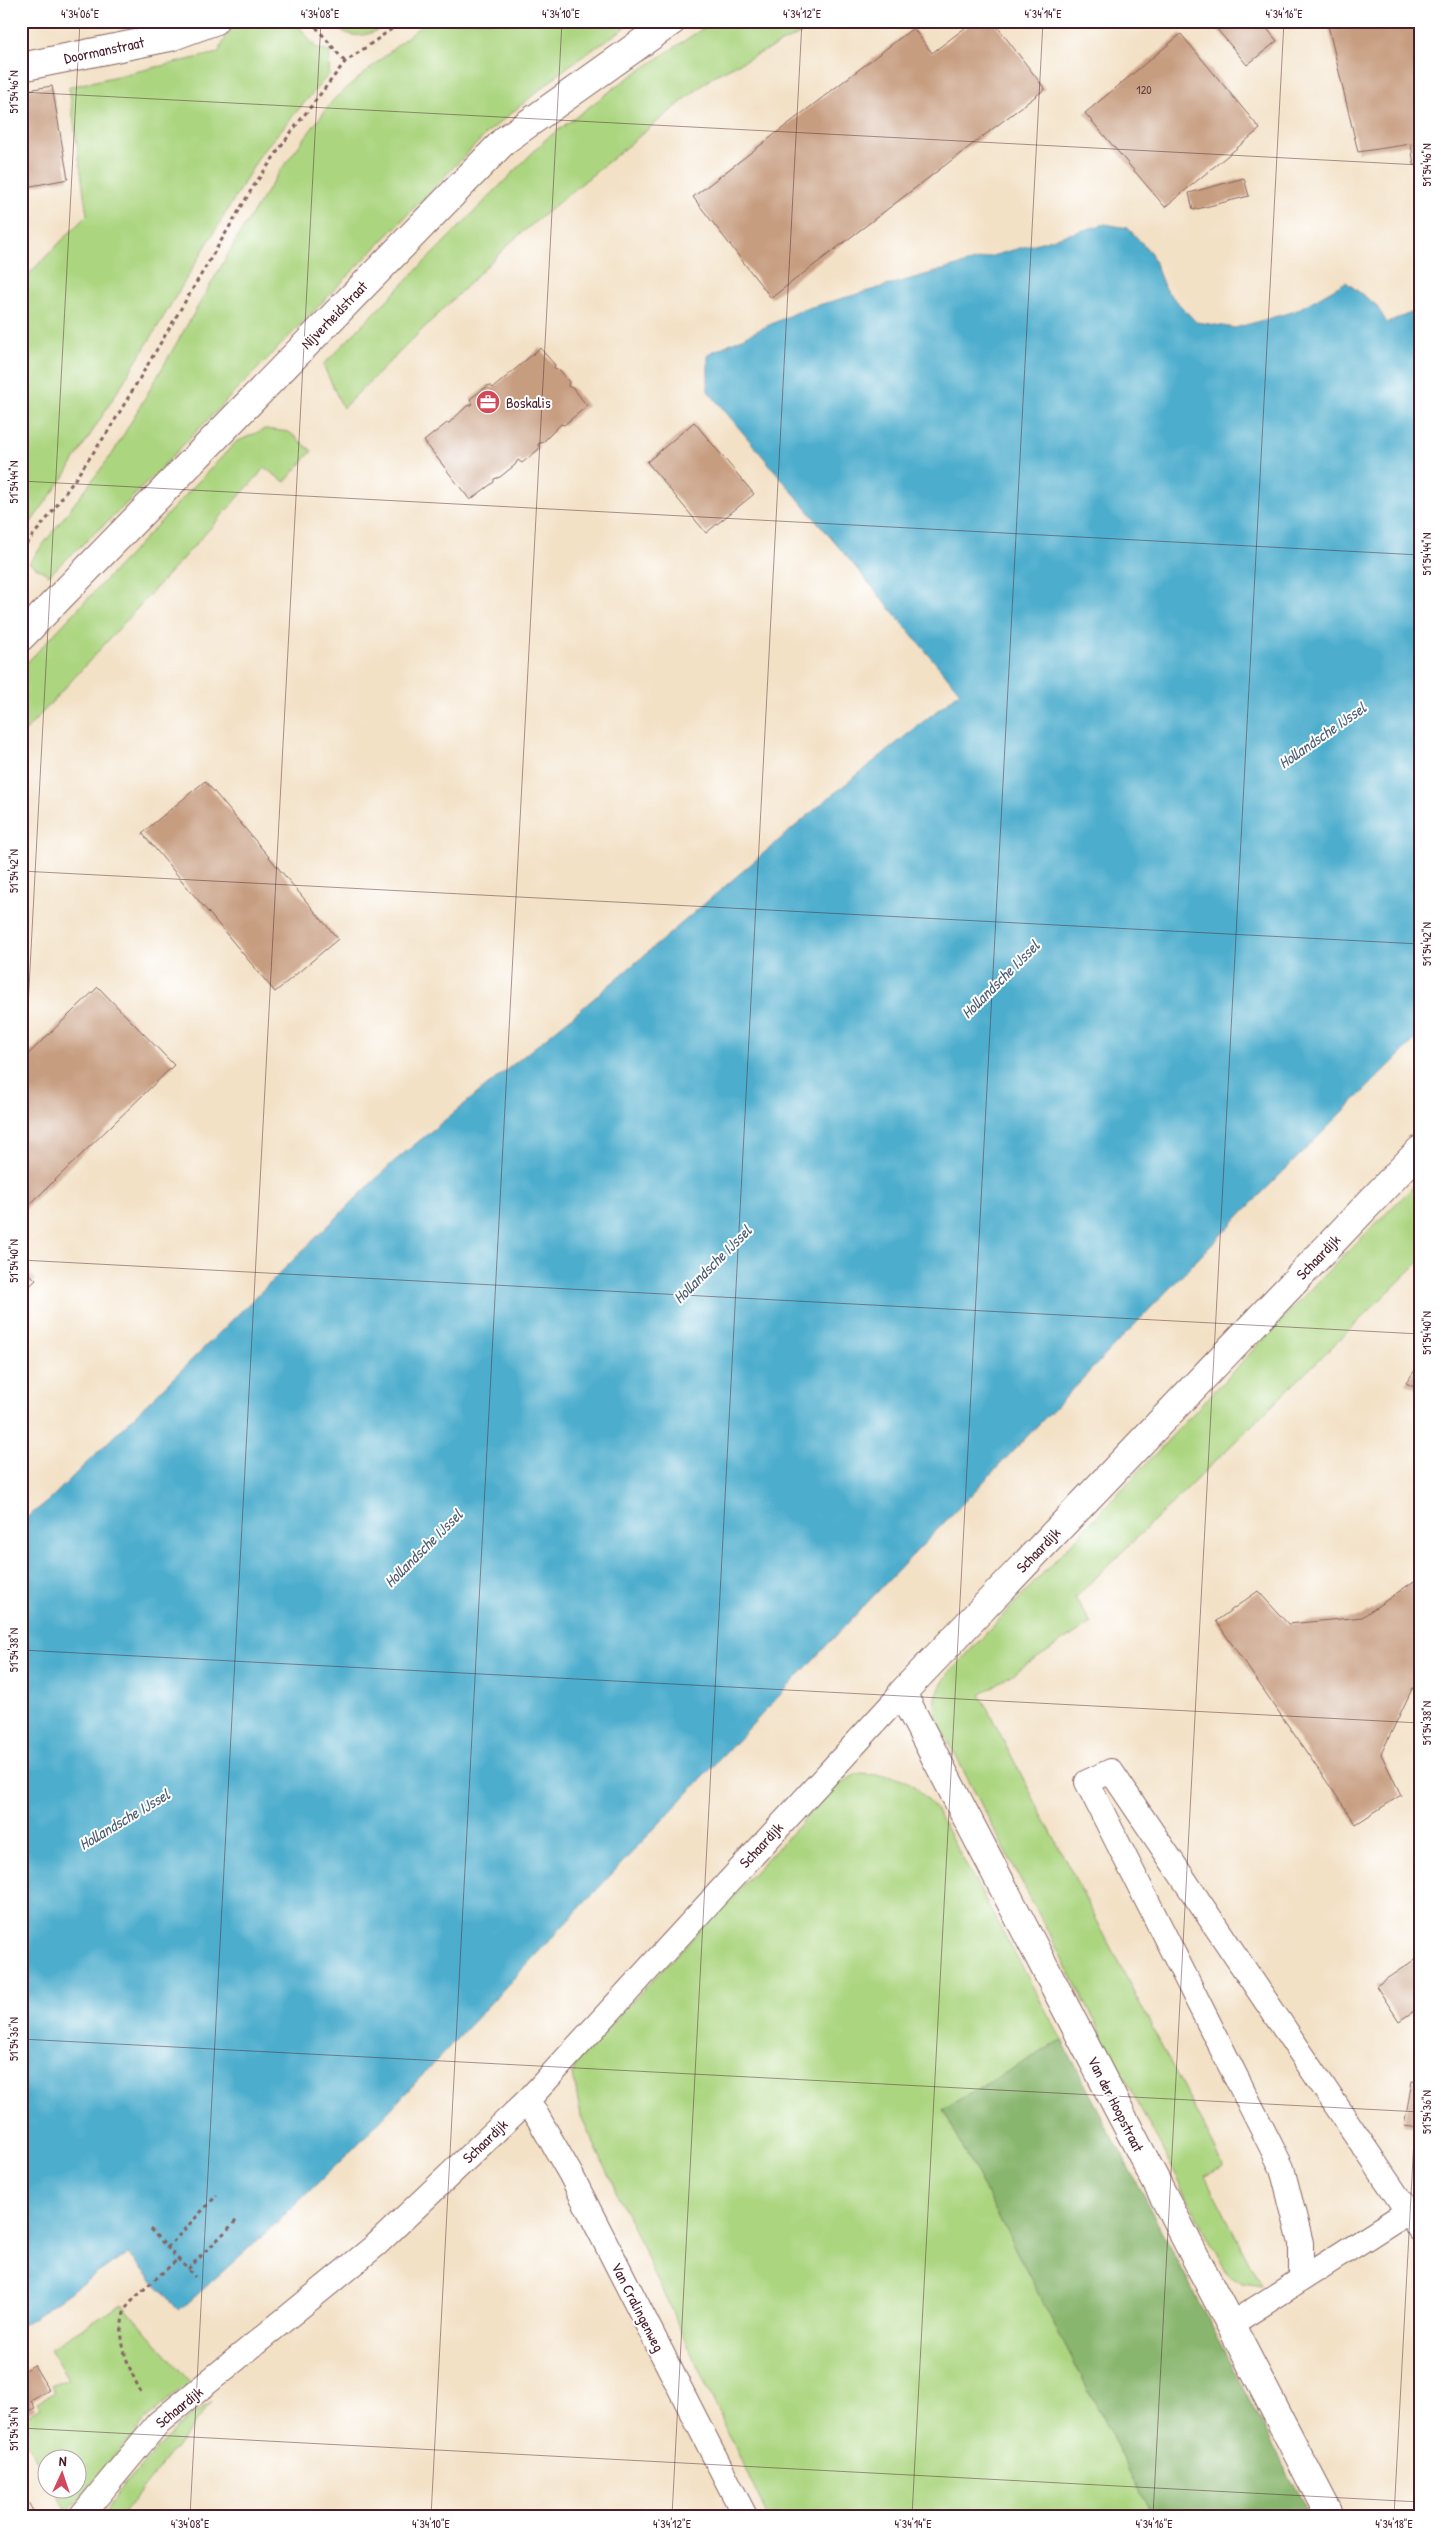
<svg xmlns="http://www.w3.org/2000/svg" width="1441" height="2537" viewBox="0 0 1441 2537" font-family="'Patrick Hand',sans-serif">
  <rect width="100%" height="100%" fill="#fff"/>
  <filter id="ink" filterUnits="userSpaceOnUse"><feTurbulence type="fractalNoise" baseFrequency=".02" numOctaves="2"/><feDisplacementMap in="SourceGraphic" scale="10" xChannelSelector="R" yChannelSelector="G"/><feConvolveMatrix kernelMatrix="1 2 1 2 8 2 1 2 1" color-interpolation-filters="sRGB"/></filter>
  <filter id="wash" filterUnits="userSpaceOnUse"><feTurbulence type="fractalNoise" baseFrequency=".0096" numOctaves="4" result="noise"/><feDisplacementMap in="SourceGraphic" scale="20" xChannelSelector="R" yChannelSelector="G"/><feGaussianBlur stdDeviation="1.12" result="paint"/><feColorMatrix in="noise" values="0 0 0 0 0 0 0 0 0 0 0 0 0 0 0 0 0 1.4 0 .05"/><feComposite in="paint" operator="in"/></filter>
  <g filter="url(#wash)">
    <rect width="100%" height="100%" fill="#f3e1c6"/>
    <path fill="#acd580" stroke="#7b7a56" d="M239,21h56l21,27 14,4 -1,22 -67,78 -110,184 -88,141 -43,59v-254l66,-67 -18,-128 149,-34 15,-29z
      M332,21h59c-19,15 -42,23 -59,0z
      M426,21h209l-65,44 -83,68 -368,378 -70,64 -20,-12 84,-110 132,-228 35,-54 54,-72z
      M714,21h113l-112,54 -73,59 -129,106 -170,168 -20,-43 222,-225 76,-57z
      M265,429l24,3 23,19 -27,31 -20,-14 -244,268v-67l215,-227z
      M1420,1180v81l-345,337 16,25 -111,72 244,471 -19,9 56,111 -19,-3 -15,-10 -287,-547c-10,-24 -4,-33 9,-53l369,-392z
      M856,1774c46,2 50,-1 80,36l126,230 -119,69 210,407h-386l-186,-400 -8,-41 3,-14 257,-272z
      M122,2304l68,78 -38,31 -84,99 -13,-22h23v-30h-30l-1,18 -23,-39 7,-6 -10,-14 19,-12 -3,-5 18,-10 -3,-6 16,-7 -18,-30z
      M212,2402l-91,114h-19l23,-32 53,-58z"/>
    <path fill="#89b66e" stroke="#6a6a4c" d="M1062,2040l248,476h-157l-210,-407z"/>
    <path fill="#4eadcd" stroke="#4c667c" d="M1105,224l23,4 23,25 14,36 31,33 39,6 60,-17 51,-29 30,23 11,18 33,-14v726l-175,175 -385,400 -505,537 -85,82 -91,82 -50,-57 -11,5 -97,67v-804l27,-21 344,-338 187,-152 247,-211 134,-108 -252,-301v-37l93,-44z"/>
    <g id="blocks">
      <path fill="#c79d80" d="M974,21h19l52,68 -274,209 -78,-101 220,-169 19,25z
        M1215,21h46l16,20 -30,24 -35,-42z
        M1327,21h93v143l-6,1 -3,-21 -53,8z
        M1181,34l79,95 -95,78 -80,-94z
        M52,86l16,93 -47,9v-97z
        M1244,178l5,18 -56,14 -4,-17z
        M540,348l15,17 -1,3 6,2 9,12 -1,4 6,3 13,17 -23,19 -3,-1 -18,18 -5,2 1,5 -17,14 -4,-3 -3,5 -15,12 -6,2v3l-24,18 -46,-59 23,-18h2l18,-17 6,-2 -3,-5 19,-14 4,3z
        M694,422l60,72 -48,39 -59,-71z
        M205,781l133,158 -63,53 -133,-159z
        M98,987l76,78 -153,148v-152z
        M21,1265l15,15 -15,14z
        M1420,1363v32l-6,-8 -8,-4z
        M1420,1577v107l-8,5 -31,65 20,41 -45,29 -140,-203 42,-30 30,33 74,-7z
        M1420,1956v51l-21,14 -23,-35z
        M1412,2081l8,1v46l-16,-2z
        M34,2365l15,25 -18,11 4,7 -14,8v-43z
        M21,2490l15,26h-15z"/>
    </g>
  </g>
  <g filter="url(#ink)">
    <use href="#blocks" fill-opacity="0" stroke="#856361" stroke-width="1"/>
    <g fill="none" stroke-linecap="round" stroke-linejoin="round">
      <g stroke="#856361" stroke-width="26">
        <path id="service" d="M528,2100l43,75 174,341
          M1301,2279v-36l-19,-75 -195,-386 24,-11 309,459
          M1230,2325l177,-113
          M81,2516l77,-93 218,-178 152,-145 374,-407"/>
      </g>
      <g stroke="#856361" stroke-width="30">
        <path id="minor" d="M21,67l149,-30 44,-16
          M1330,2516l-428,-823 518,-543"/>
      </g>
      <g stroke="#856361" stroke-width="30">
        <path id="tertiary" d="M21,637l484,-497 167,-119"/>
      </g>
      <path stroke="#856361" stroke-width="3" stroke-dasharray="4 4" stroke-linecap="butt" d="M311,21l34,41
        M21,550l29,-35 59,-85 144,-243 39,-56 53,-69 58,-41
        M150,2229l45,48
        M167,2248l50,-53
        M188,2269l50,-50
        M141,2392c-12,-23 -26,-54 -16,-82 4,-9 43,-42 53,-51"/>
      <use href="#service" stroke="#fff" stroke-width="24"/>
      <use href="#minor" stroke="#fff" stroke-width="28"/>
      <use href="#tertiary" stroke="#fff" stroke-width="28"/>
    </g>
  </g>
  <path fill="none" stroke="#4a1f2b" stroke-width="1" stroke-opacity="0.45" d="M21,92l1399,73M21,481l1399,74M21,871l1399,73M21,1140l59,-1119M21,1260l1399,74M21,1650l1399,73M21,2039l1399,73M21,2428l1399,74M190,2516l131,-2495M431,2516l131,-2495M672,2516l130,-2495M912,2516l131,-2495M1153,2516l131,-2495M1394,2516l26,-490"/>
  <defs>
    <g id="office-disc" transform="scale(1.25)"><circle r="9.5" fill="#d1495b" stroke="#fff"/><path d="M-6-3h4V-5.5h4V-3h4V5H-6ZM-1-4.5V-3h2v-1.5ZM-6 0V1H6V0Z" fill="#fff"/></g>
  </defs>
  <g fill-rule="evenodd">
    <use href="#office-disc" x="488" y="402"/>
  </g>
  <g text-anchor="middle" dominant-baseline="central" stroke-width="4" stroke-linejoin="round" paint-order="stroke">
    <g font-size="12" fill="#693e40">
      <text x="1144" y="89">120</text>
    </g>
    <g font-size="15" fill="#4a1f2b" stroke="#fff">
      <text transform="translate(104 50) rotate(-12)">Doormanstraat</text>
      <text transform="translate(334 315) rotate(-46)">Nijverheidstraat</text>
      <text transform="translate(1318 1257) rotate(-46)">Schaardijk</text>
      <text transform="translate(1038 1550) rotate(-46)">Schaardijk</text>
      <text transform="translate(761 1845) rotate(-47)">Schaardijk</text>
      <text transform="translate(1116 2104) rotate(63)">Van der Hoopstraat</text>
      <text transform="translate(485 2141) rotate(-44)">Schaardijk</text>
      <text transform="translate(638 2307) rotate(63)">Van Cralingenweg</text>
      <text transform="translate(179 2407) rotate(-39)">Schaardijk</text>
    </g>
    <g font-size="15" fill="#4a1f2b" stroke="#fff" text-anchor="start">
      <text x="506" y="402">Boskalis</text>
    </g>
    <g font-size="16" font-style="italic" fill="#4c5f74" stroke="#fff">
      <text transform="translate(1322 735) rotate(-35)">Hollandsche IJssel</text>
      <text transform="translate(1000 979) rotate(-45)">Hollandsche IJssel</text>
      <text transform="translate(712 1264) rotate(-45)">Hollandsche IJssel</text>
      <text transform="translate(423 1548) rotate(-45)">Hollandsche IJssel</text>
      <text transform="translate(124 1819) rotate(-31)">Hollandsche IJssel</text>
    </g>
  </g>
  <rect width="1441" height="2537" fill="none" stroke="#fff" stroke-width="55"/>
  <g transform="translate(62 2474) rotate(3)"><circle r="24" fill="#ffffff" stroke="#b7a5aa"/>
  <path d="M0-4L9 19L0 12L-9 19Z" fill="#d1495b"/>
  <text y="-8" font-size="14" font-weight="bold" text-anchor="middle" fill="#4a1f2b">N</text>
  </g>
  <rect x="28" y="28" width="1386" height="2482" fill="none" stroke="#4a1f2b" stroke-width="2"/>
  <g font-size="12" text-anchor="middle" fill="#4a1f2b">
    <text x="80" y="18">4°34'06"E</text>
    <text x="320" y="18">4°34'08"E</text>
    <text x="561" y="18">4°34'10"E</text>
    <text x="802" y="18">4°34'12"E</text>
    <text x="1043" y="18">4°34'14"E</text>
    <text x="1284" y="18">4°34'16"E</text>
    <text transform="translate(14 92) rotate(-90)" y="4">51°54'46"N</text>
    <text transform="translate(1427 165) rotate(-90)" y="4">51°54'46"N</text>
    <text transform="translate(14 482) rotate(-90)" y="4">51°54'44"N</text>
    <text transform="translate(1427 554) rotate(-90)" y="4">51°54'44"N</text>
    <text transform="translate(14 871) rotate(-90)" y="4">51°54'42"N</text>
    <text transform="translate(1427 944) rotate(-90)" y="4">51°54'42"N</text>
    <text transform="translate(14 1261) rotate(-90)" y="4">51°54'40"N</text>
    <text transform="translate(1427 1333) rotate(-90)" y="4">51°54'40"N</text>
    <text transform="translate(14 1650) rotate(-90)" y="4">51°54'38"N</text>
    <text transform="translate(1427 1723) rotate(-90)" y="4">51°54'38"N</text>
    <text transform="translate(14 2039) rotate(-90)" y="4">51°54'36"N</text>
    <text transform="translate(1427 2112) rotate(-90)" y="4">51°54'36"N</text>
    <text transform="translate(14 2429) rotate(-90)" y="4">51°54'34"N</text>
    <text x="190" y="2528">4°34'08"E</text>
    <text x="431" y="2528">4°34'10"E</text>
    <text x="672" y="2528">4°34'12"E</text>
    <text x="913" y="2528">4°34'14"E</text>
    <text x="1154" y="2528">4°34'16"E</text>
    <text x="1394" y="2528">4°34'18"E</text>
  </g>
</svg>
